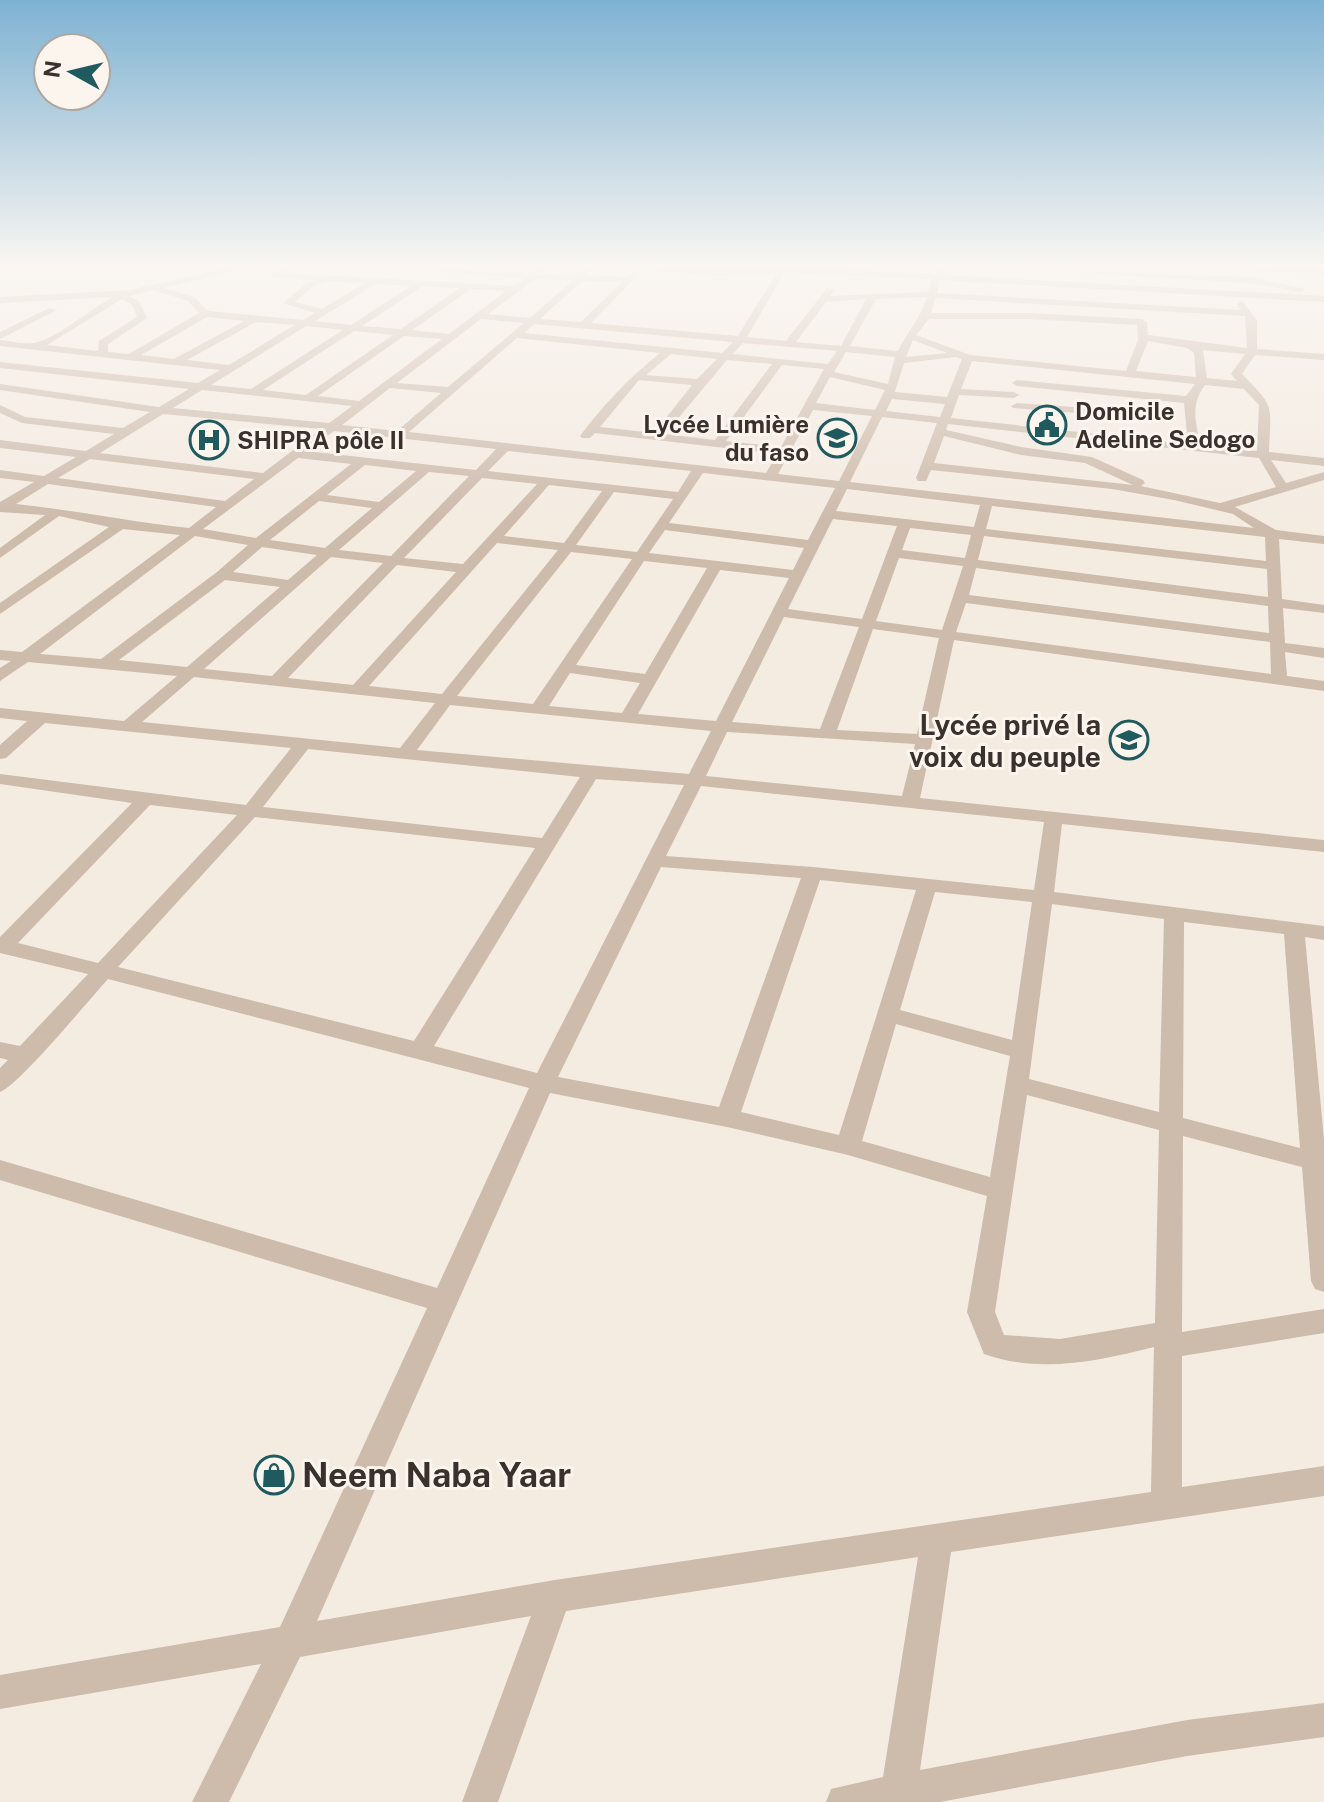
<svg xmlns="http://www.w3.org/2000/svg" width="1324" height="1802" viewBox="0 0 1324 1802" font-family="'Public Sans',sans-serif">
  <rect width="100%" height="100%" fill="#f4ebe1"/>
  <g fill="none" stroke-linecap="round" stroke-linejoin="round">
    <path fill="#cdbbac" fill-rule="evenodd" d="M228,268h18l-83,20 31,9 14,14 95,9 12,-7 -32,-10 25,-21 9,-2 -46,-3 7,-9h10l-5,5 230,13 11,-8 -83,-6 4,-3 86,4 6,-5h10l-6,6 36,1 5,-7h9l-5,7 41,2 7,-5 4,3 -47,48 147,13 38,-62 -61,2 -92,-8h208l105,6 4,-6h9l-5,7 380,21v6l-384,-22 -3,13 304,17 -4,-6 5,-3 15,19v29l67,5v6l-69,-5 -13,19c33,34 29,28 27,78l55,6v8l-53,-6 15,23 38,-11v8l-89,27 41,23 48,6v8l-45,-5 3,60 42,6v8l-41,-5 2,35 39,5v10l-39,-6 2,24 37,5v10l-370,-51 -34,158 404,42v12l-262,-28 -8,68 270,34v14l-19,-3 19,202v153l-9,-3 -4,-8 -9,-114 -119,-31 -1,196 142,-23v24l-142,23v131l142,-21v30l-373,56 -31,218 267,-50 137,-17v34l-137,19 -247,46h-114l5,-13 52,-12 35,-220 -352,54 -68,191h-36l69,-186 -231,41 -71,145h-37l69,-138 -261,45v-34l280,-48 147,-319 -427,-128v-20l437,128 92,-200 -421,-109c-19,21 -90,107 -108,113v-24l8,-8 -8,-2v-16l20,4 68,-72 -88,-21v-16l132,-134 -132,-19v-10l246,31 45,-57 -246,-25 -39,35 -6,1v-14l27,-24 -27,-3v-10l124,13 53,-45 -149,-14 -28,19v-13l11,-7 -11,-1v-10l22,2 158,-117 -57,-6 -123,85v-11l109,-76 -50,-11 -59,42v-10l45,-33 -45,-3v-10l34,-20 -34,-4v-8l44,6 32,-19 -76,-9v-8l86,11 28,-17 -92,-11 -22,-10v-8l25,12 98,11 27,-16 -150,-22v-6l159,23 30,-18 -189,-21v-6l198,21 22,-13 -220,-24v-6c10,1 21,4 32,3 21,-1 61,-36 81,-46l-113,6v-6l129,-7zM784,273l148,6 -4,13 -98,4 4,-6 -7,-2 -41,53 -39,-4zM535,279l38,1 -43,38 -42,-4zM329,281l36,2 -43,26 -27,-7 19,-16zM582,281l40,1 -41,40 -41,-3zM376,284l35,2 -60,39 -36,-4zM423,286l37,2 -59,41 -39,-3zM471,289l35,2 -57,43 -37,-4zM153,290l35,11 11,12 -70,41 -21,-2v-8l39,-26 -8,-17 -10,-5zM927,297c-6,21 -20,35 -29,54l-48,-5 26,-47zM936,298l309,18 2,32 -99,-13 -1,-13 -5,-3 -113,-6h-98zM122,299l10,6 5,12 -38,24 -1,10 -51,-6zM866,299l-25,47 -45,-4 30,-40zM207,317l37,4 -70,38 -33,-4zM481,319l43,4 -76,64 -51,-4zM929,319h100l108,6 1,15 -12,31 -156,-16 -54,-20zM256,322l39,3 -66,40 -42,-5zM534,324l199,18 -11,11 -198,-20zM306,326l37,4 -92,59 -40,-4zM354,331l39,4 -87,60 -43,-5zM404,336l38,3 -83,62 -41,-5zM517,338l143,15c-31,25 -56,51 -80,83l2,2h8l5,-5 182,21 -11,19 -357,-41zM913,340l34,13 -41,4zM1148,341l39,7 7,5 2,24 -60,-6zM743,343l94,8 -9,13 -96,-10zM1203,350l42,4 -14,20 6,7 -30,-3zM846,352l49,5 -7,27 -54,-12zM671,354l46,5 -20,20 -51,-4zM956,357l6,2 -15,38 -52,-5 9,-29zM727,360l45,4 -57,76 -50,-6zM972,361l223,23 -9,12 -169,-16 -5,3 5,3 167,17 4,41 -237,-26 8,-23 55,3 5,-3 -5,-3 -53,-3zM782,365l42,4 -43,78 -55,-6zM830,377l55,13 -10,20 -59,-7zM639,380l53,5 -38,48 -54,-6zM1205,385l39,4 15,16 -2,46 -57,-6c-4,-24 -10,-40 5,-60zM390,388l51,5 -44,38 -55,-6zM202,390l150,16 -23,17 -156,-15zM892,399l53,5 -5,13 -54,-6zM813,410l59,6 -33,65 -61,-7zM163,414l158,15 -58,44 -163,-20zM882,417l55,6 -21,55 2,3h8l5,-11 181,19 62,11 59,14 21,14 -404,-46zM948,424l311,34 17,29 -56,16 -79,-17 4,-3 -2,-3 -51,-23 -71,-10 -75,-17zM334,431l162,18 -20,21 -170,-19zM944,436l77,19 64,8 48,22 -199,-22zM508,451l183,20 -13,21 -190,-21zM298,458l53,6 -95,74 -53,-9zM90,459l164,20 -29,22 -167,-23zM365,465l51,6 -37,31 -52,-7zM429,472l40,4 -78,80 -52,-6zM703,473l132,15 -27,52 -139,-17zM482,478l55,6 -74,80 -59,-6zM48,484l168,23 -27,21c-58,-6 -115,-18 -173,-24zM549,485l53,6 -38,52 -60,-7zM847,489l133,16 -6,22 -138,-16zM614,492l59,7 -36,53 -61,-7zM319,501l53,7 -47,40 -55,-8zM992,506l273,31 1,24 -280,-32zM833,519l64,7 -35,93 -74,-10zM910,528l61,7 -6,23 -63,-8zM665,530l139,18 -11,22 -144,-17zM195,536l53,9 -31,27 -116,87 -61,-5zM984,536l283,33 1,28 -290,-37zM497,543l61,7 -116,144 -73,-8zM262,547l55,8 -29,25 -55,-8zM571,552l61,7 -99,145 -76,-8zM331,557l52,6 -111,113 -68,-7zM899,558l64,8 -21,64 -66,-9zM644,561l63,7 -62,106 -69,-9zM397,565l59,7 -103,113 -65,-7zM976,568l292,38 1,27 -300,-38zM720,570l69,8 -73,143 -78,-7zM225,580l55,7 -93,80 -68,-7zM966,603l304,39 1,32 -315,-42zM784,617l75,10 -39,102 -88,-7zM873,629l66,9 -22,96 -80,-4zM570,673l70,10 -18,30 -73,-7zM194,677l241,26 -35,45 -258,-26zM450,705l261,26 -22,43 -272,-24zM727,732l188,12 -13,52 -196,-20zM308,749l272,28 -38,61 -279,-31zM596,779l88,6 -147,288 -103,-27zM701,786l343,36 -10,68 -221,-23 -147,-11zM150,805l87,10 -139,148 -80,-20zM255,817l280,31 -121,193 -296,-74zM661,867l140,11 -82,229 -161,-30zM820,880l96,10 -77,245 -98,-23zM935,892l97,10 -20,138 -112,-30zM1052,904l112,15 -5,193 -130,-33zM1184,922l100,12 16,214 -117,-30zM896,1024l114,32 -20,121 -128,-36zM550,1093l177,34 121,28 139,41 -20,116 17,42c56,20 114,7 170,-7l-3,145 -596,88 -238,41zM1027,1095l132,35 -4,193 -95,16 -56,-4 -9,-23z
      M998,268l252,9 55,12 -4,3 -51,-9z
      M1252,268h72v6l-68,-3z
      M49,308l8,2 -57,29v-7z
      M1017,403l98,7 6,3 -6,3 -102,-8 -2,-2z"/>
  </g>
  <linearGradient id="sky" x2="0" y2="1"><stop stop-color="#7eb2d2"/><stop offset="0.51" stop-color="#faf6f2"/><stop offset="1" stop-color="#faf6f2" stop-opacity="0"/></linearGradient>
  <rect width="1324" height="521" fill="url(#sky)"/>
  <defs>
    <g id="civic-ring" transform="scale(2)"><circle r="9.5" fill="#fbf5ee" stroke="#1f5a5e" stroke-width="1.5"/><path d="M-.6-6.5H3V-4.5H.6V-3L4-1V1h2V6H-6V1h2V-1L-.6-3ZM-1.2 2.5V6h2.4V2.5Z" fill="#1f5a5e"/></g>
    <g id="school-ring" transform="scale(2)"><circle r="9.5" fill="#fbf5ee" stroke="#1f5a5e" stroke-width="1.5"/><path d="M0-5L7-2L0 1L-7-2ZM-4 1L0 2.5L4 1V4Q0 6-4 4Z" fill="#1f5a5e"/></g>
    <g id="hospital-ring" transform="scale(2)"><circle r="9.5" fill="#fbf5ee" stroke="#1f5a5e" stroke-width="1.5"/><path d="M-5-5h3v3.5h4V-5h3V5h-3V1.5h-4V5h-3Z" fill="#1f5a5e"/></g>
    <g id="shop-ring" transform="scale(2)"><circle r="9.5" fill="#fbf5ee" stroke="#1f5a5e" stroke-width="1.5"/><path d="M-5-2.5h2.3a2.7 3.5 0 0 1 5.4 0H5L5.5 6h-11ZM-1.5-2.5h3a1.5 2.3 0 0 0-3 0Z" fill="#1f5a5e"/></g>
  </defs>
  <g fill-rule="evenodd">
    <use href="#civic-ring" x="1047" y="425"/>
    <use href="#school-ring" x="837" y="438"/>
    <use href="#hospital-ring" x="209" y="440"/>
    <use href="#school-ring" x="1129" y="740"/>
    <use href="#shop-ring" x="274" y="1475"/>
  </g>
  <g text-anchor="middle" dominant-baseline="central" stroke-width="6" stroke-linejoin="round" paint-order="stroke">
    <g font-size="24" font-weight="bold" fill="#3b302b" stroke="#fbf5ee" text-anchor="start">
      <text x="1075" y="411">Domicile<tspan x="1075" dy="28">Adeline Sedogo</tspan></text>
      <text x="809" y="424" text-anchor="end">Lycée Lumière<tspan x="809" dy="28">du faso</tspan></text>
      <text x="237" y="440">SHIPRA pôle II</text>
    </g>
    <g font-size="28" font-weight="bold" fill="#3b302b" stroke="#fbf5ee" text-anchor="end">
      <text x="1101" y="724">Lycée privé la<tspan x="1101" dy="32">voix du peuple</tspan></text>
    </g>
    <g font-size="34" font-weight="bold" fill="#3b302b" stroke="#fbf5ee" text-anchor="start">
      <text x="302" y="1475">Neem Naba Yaar</text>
    </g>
  </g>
  <g transform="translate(72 72) rotate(278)"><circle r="38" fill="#fbf5ee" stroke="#aea6a0" stroke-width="2"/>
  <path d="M0-6L14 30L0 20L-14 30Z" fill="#1f5a5e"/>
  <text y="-12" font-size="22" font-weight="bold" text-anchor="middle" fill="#3b302b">N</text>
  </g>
</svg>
